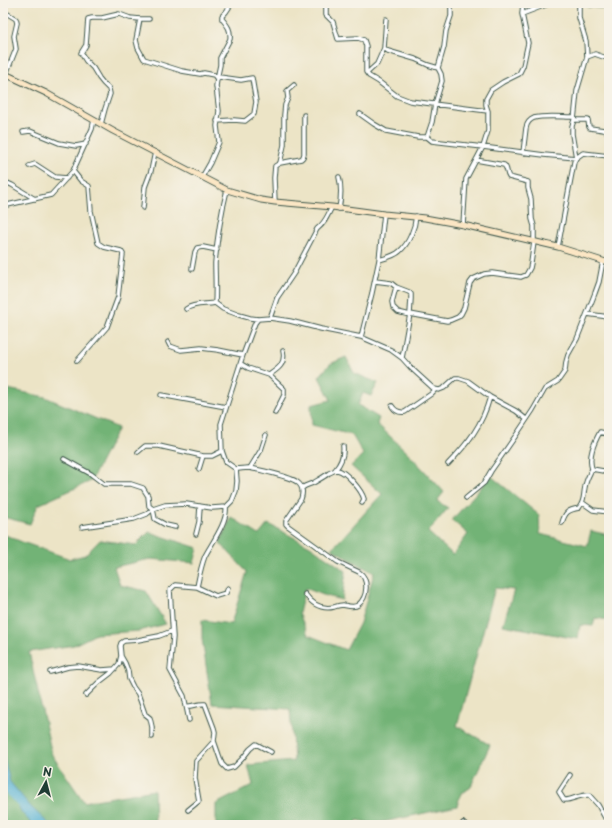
<svg xmlns="http://www.w3.org/2000/svg" width="612" height="828" viewBox="0 0 612 828" font-family="'Playpen Sans',sans-serif">
  <rect width="100%" height="100%" fill="#f7f3e8"/>
  <filter id="ink" filterUnits="userSpaceOnUse"><feTurbulence type="fractalNoise" baseFrequency=".025" numOctaves="2"/><feDisplacementMap in="SourceGraphic" scale="8" xChannelSelector="R" yChannelSelector="G"/><feConvolveMatrix kernelMatrix="1 2 1 2 8 2 1 2 1" color-interpolation-filters="sRGB"/></filter>
  <filter id="wash" filterUnits="userSpaceOnUse"><feTurbulence type="fractalNoise" baseFrequency=".012" numOctaves="4" result="noise"/><feDisplacementMap in="SourceGraphic" scale="16" xChannelSelector="R" yChannelSelector="G"/><feGaussianBlur stdDeviation="0.9" result="paint"/><feColorMatrix in="noise" values="0 0 0 0 0 0 0 0 0 0 0 0 0 0 0 0 0 1.4 0 .05"/><feComposite in="paint" operator="in"/></filter>
  <g filter="url(#wash)">
    <rect width="100%" height="100%" fill="#ece4c6"/>
    <path fill="#72b376" stroke="#487855" d="M588,3h21v6l-22,-2z
      M346,357l8,16 24,10 -7,13 -8,-3 -5,12 21,13 -2,6 31,29 36,39 -7,9 11,7 -20,24 25,23 15,-21 -16,-14 39,-44 48,39 1,19 47,12 4,-15 18,4v19l-4,38 4,1v27l-14,-2 -2,8 -13,-1 -2,14 -75,-14 11,-35 -19,-2 -38,138 33,19 -20,43 -9,5 -4,13 -83,18 -17,-4 -1,5h-140v-21l37,-19 -5,-20 46,-4 -4,-52 -78,-5 -10,-65v-19l29,4 16,-52 -27,-29 11,-26 28,18 9,-11 42,22 36,25 -4,29 -16,-4 -21,-8 -6,25 9,22 38,15 14,-27 14,-50 -42,-24 50,-55 -31,-28 12,-12 -11,-19 -40,-10 -1,-20 20,-5 -12,-23 11,-13z
      M3,388l42,9 73,31 -27,53 -53,24 -8,19 -27,-7z
      M149,532l49,16 -4,15 -44,-4 -36,8 6,18 26,6 20,33 -27,7 -43,3 -22,11 -45,7 23,103 32,47 70,-12 1,35h-152v-291l19,8 48,17 15,-4 15,-15 36,5z"/>
    <path fill="#56b2d4" stroke="#3a7884" d="M3,754l7,28 21,25 19,18h-17l-11,-12 -19,-36z"/>
    <g fill="none" stroke-linecap="round" stroke-linejoin="round">
      <path stroke="#56b2d4" stroke-width="7" d="M3,785l16,18"/>
    </g>
  </g>
  <g filter="url(#ink)">
    <g fill="none" stroke-linecap="round" stroke-linejoin="round">
      <g stroke="#3e564a" stroke-width="5.5">
        <path id="street" d="M326,3v12l7,7 5,17 20,-1 6,2 2,6v26l3,4 10,6 18,14 13,5 78,10
          M453,3l-2,4v9l-5,15 -2,16 -6,21 3,6 1,7 -7,23 -3,18 -5,15 5,4 51,6 61,8 32,3 7,-5 26,3
          M3,11l13,8 1,4 -3,13 2,13 -10,25
          M522,14l29,-11
          M140,19l-4,21 2,8 6,11 38,12 18,3 4,-1 10,2 3,4 3,-14v-7l10,-19c1,-9 -2,-13 -8,-20v-3l4,-4 6,-9
          M386,19l-2,29 4,3 27,8 13,6 10,3
          M587,57l8,-3 14,5
          M367,73l10,-9 7,-16
          M360,114l14,10 12,7 32,6h9
          M574,120h14l1,7 1,1 14,2 5,3
          M101,124l4,-15 5,-15 -1,-5 -6,-6 -4,-5 -6,-10 -7,-7 -5,-8 5,-8 2,-26 4,-1h10l17,-4 11,4 10,1h9
          M23,132l7,-1 29,12 17,3 10,-2
          M523,153l3,-25c1,-5 3,-8 8,-10 10,-3 29,-1 40,-1
          M280,163l4,-18v-30l1,-10 3,-7 -1,-7 7,-6
          M29,166l6,-2 20,13 12,1
          M73,171l8,10 8,5 2,25 7,32 6,4 17,4 2,3 -5,43 -11,30 -30,34
          M202,177l8,-14 9,-21 -2,-16 2,-15 -3,-25 1,-7 2,-2 22,3 11,-2 4,24 -2,12 -9,7 -11,-1 -17,1
          M339,177c3,11 2,21 0,32
          M3,181l9,4 23,14
          M275,202l-1,-24 1,-12 5,-3 21,-4 2,-2 1,-3v-39
          M3,206l48,-11 22,-24 19,-42 2,-9
          M143,208l2,-21 6,-16 4,-19
          M463,225l3,-46 17,-32 5,-16v-20l-2,-6v-6l5,-9 12,-8 16,-8 4,-8 5,-23 -6,-29 1,-11
          M558,247l16,-85 2,-4 -4,-24v-8l2,-6 3,-29 10,-34 -1,-16 -7,-23v-15
          M379,260c7,-2 16,-4 21,-9 9,-8 15,-23 16,-35
          M192,269l3,-17 2,-4 6,-1 14,3
          M375,281l16,2 5,4 13,5 2,2v5l-1,15 -8,44
          M396,287l-4,15 1,5 5,5 12,3
          M215,303c1,-13 0,-27 0,-40 2,-24 6,-49 12,-73
          M186,309c9,-6 19,-4 29,-6l8,6 16,6 11,3 8,1 12,-1 20,3 31,8 40,8 30,13 11,8 9,10 23,21 5,1 5,-2 11,-10h4l9,3 22,16 26,14 10,8
          M410,314l37,7 4,-1 7,-3 3,-3 3,-6 6,-25 3,-4 11,-5 8,-1 29,4 5,-2 4,-7 1,-5 3,-21v-16l-2,-7 -1,-20 -3,-11v-6l-19,-5c-3,-4 -1,-9 -5,-12l-28,-5
          M587,314l22,3
          M270,318l7,-20 17,-25 23,-44c9,-7 10,-13 15,-22
          M361,337l11,-44 7,-33 5,-46
          M168,342l2,4 11,4 20,-2 17,2 25,5
          M241,364l7,4 21,7 15,14v6l-9,18
          M269,375c9,-6 17,-11 14,-24
          M161,395l65,12
          M392,406c3,5 7,7 13,6l26,-18 3,-3v-2
          M138,452l7,-6h14l44,10
          M64,459l27,15 13,10h27l12,4 5,8 1,10 4,3 2,10 11,6 9,2
          M448,464c20,-21 34,-38 42,-67
          M250,468l11,-18 5,-15
          M199,469l4,-13h9l10,-5
          M236,469c4,0 8,-1 12,-1 9,1 43,9 49,14 6,4 6,11 4,17l-15,22v3l2,2 50,36 21,10c10,7 9,25 -1,33 -4,3 -10,1 -15,0 -3,0 -6,1 -9,2 -13,3 -22,-3 -29,-13
          M592,469c-4,-13 2,-26 8,-37l9,2
          M335,470c6,-7 9,-15 8,-24
          M302,488c4,-3 6,-3 11,-5 5,-3 11,-6 16,-10 3,-1 5,-3 8,-3 9,1 25,21 27,29l-2,4
          M466,498l18,-15 7,-12 28,-40 14,-21 12,-21 13,-8 7,-10 1,-9 2,-7 9,-16 18,-46 4,-11 4,-21
          M583,503l10,7 16,2
          M562,523c3,-11 6,-13 17,-15 6,-8 4,-12 6,-21 1,-7 4,-12 7,-18l17,3
          M82,527l52,-8 13,-5 6,-5 12,-4 21,-1 26,4 14,-1 6,-6 4,-10 1,-10 -1,-12 -10,-7 -4,-11 -1,-27 22,-69 12,-32 3,-4
          M196,534l3,-12 1,-16
          M197,587c2,-10 4,-21 8,-31 6,-12 23,-34 21,-49
          M121,656l4,7 3,8 1,8 4,8 5,7 7,20 5,4 2,9v10
          M50,672l18,-5 10,-1 24,4 13,-1
          M86,695l12,-12 13,-10 8,-9 2,-8 -1,-10 1,-3 3,-2 14,-1 21,-4 13,-5
          M186,706c7,1 12,-3 19,-2l9,24 1,4 -1,9 -18,20 -1,17 4,23 -11,9
          M189,720l-5,-24 -14,-26 3,-33 -3,-47 5,-5 22,2 19,9 10,-3 2,-5
          M214,741l8,23 5,5 7,-2 8,-8 8,-10 6,-5 15,8
          M570,775l-11,17 5,8c7,1 16,-6 25,-5l9,10 11,20
          M463,823l2,2"/>
      </g>
      <g stroke="#3e564a" stroke-width="7">
        <path id="secondary" d="M3,73l43,20 67,38 114,59 34,10 14,2 57,5 52,7 41,4 38,7 95,22 51,16"/>
      </g>
      <use href="#street" stroke="#fff" stroke-width="3.5"/>
      <use href="#secondary" stroke="#fbe6c4" stroke-width="5"/>
    </g>
  </g>
  <rect width="612" height="828" fill="none" stroke="#f7f3e8" stroke-width="16"/>
  <g transform="translate(46 782) rotate(7)" stroke="#f7f3e8" stroke-width="3" paint-order="stroke">
  <path d="M0-3L7 15L0 10L-7 15Z" fill="#1f3d34"/>
  <text y="-6" font-size="11" font-weight="bold" text-anchor="middle" fill="#1f3d34">N</text>
  </g>
</svg>
